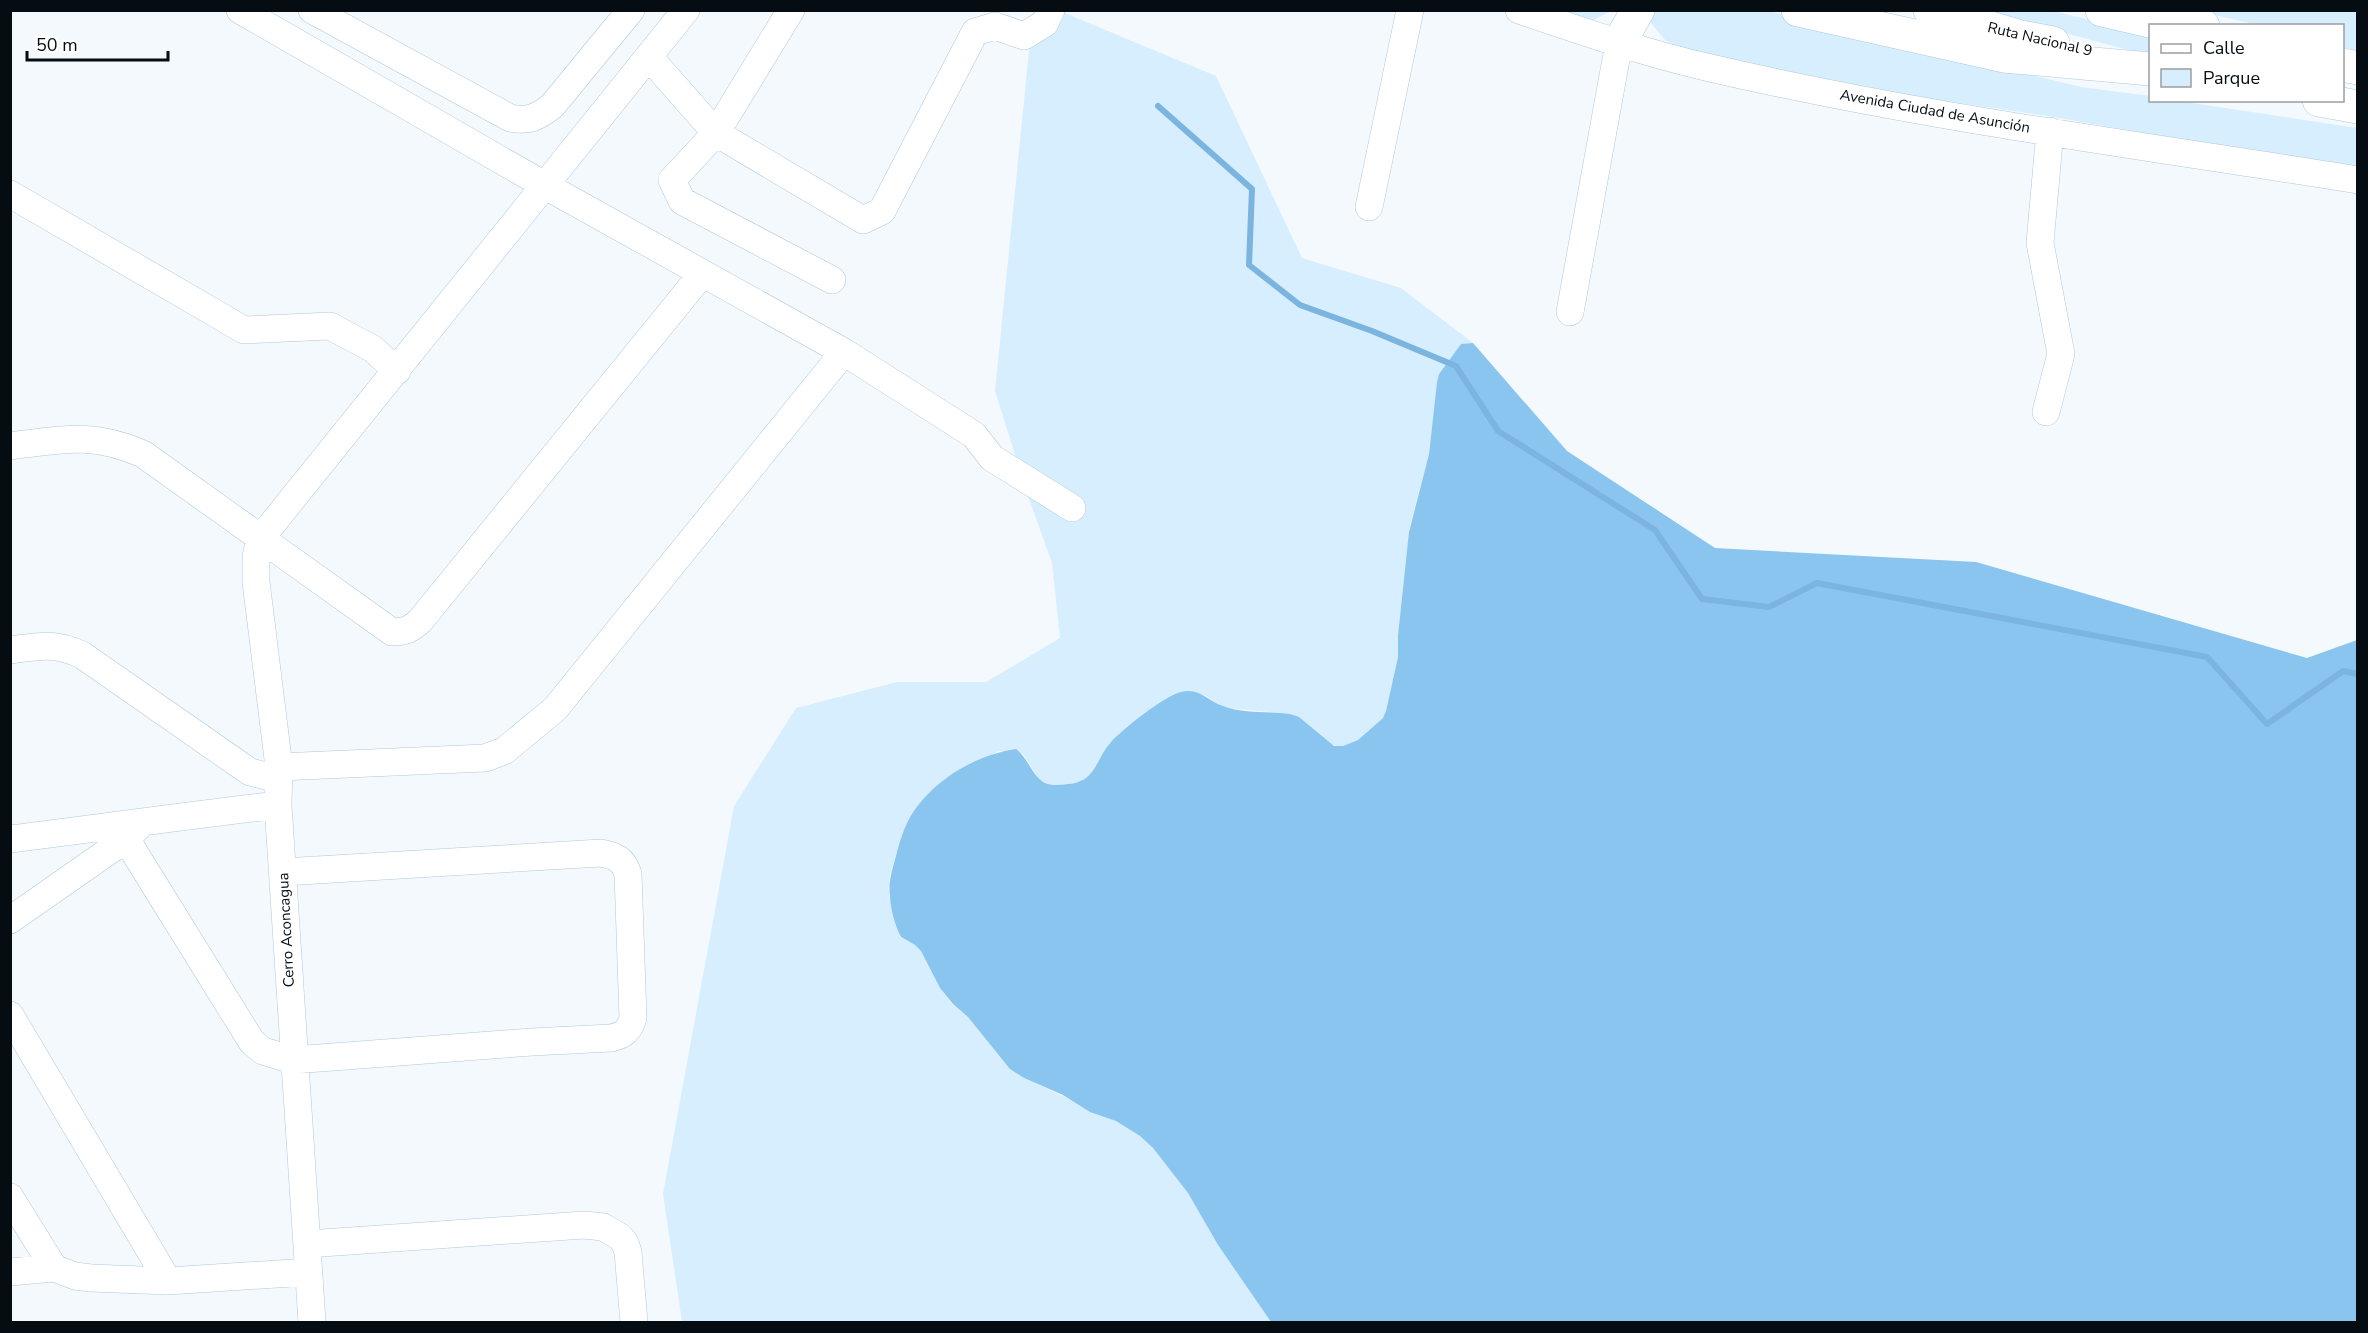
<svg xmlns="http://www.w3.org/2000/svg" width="2368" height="1333" viewBox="0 0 2368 1333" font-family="'Nunito Sans',sans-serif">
  <rect width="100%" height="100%" fill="#f4f9fd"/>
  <path fill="#d7eeff" d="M1033,11h27l156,65 86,182 99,30 72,55 -12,1 -22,30 -2,8 -8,72 -19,71 -12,110v22l-12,54 -3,7 -25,22 -15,6h-9l-53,-33 -54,-5 -8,-3 -14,-10 -40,6 -34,24 -30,33 -13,19 -7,5 -25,4 -9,-2 -8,-5 -16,-25 -24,-3 -9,5 -59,36 -22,27 -7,15 -12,41 -1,21 11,41 15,8 6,6 19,37 12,16 16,13 56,61 92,43 24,15 13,12 35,45 30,52 53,77h-589l-19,-128 71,-388 62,-98 101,-26h89l74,-44 -8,-75 -25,-70 -32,-102z
    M1539,11h72l-19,10z
    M1652,11h117l312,76 69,9v4l29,1 178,27v43l-303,-54 -163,-24 -202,-40 -24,-13 -18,-22z
    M1984,11h70l96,24v21z
    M2198,11h159v40l-14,-4 -1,-21 -85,-1z"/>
  <path fill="#8ac5ef" d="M1473,343l94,108 148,97 261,14 331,96 50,-18v682h-1086l-53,-77 -30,-52 -35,-45 -13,-12 -24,-15 -26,-9 -27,-17 -39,-17 -14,-9 -42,-52 -15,-13 -13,-16 -19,-37 -6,-6 -14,-8c-6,-12 -10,-26 -11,-40 -2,-14 2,-27 6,-41 3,-12 6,-23 12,-35 20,-38 66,-66 108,-72 12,9 16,27 29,34 7,3 15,2 23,1 28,-2 27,-24 43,-42 12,-13 53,-46 70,-50 18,-5 27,9 42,14 21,8 45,5 67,8l9,3 35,29h9l15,-6 25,-22 3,-7 12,-54v-22l11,-103 20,-78 8,-72 2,-8 22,-30z"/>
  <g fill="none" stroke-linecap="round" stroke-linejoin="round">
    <path stroke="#7bb4de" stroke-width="6" d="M1158,106l94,83 -3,76 51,40 72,26 84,35 42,65 157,99 47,69 67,8 48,-24 390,74 60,67 76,-53 15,3"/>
    <g stroke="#b0c8db" stroke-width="28">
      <path id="minor" d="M240,10l304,175 300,167 130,83 18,23 80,50
        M312,10l198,108c18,4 28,-1 42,-12l79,-96
        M791,10l-75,123 -44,47 10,21 150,79
        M1519,10c62,21 123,42 187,57 214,50 434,78 652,113
        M649,57l67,76 147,87 19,-9 93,-179 20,-6 29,10 21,-13 6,-13
        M10,194l234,136 86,-4 43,23 24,22
        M1369,207l41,-197
        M1570,312l49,-269
        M2046,412l15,-58 -21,-111 10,-112
        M10,446c53,-7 83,-14 133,8l249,178c13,0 19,-3 28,-11l282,-347
        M10,650c29,-4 45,-8 72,5l168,117 28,7
        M279,767l206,-9 19,-7 51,-42 289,-357
        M116,825l10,14 126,203 11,9 30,9 239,-18 79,-4c13,-3 18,-7 22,-20l-5,-144c-5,-15 -12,-18 -27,-21l-318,19
        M10,839c90,-11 179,-24 268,-34
        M10,920l116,-81 12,-12
        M10,1015l158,266
        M10,1197l44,71
        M307,1244l277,-19 19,2 17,10 5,6 3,9 6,70
        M10,1272l44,-4 21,8 16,2 77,3 140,-9
        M312,1322l-34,-517 1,-38 -23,-185v-25l4,-18 426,-529"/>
    </g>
    <g stroke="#b0c8db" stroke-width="34">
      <path id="highway" d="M1798,10l206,46 146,13
        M1930,10l91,27 32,6
        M2102,10l69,16
        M2166,10l37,16
        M1619,43l19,-33
        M2342,65l16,3
        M2319,100l39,7"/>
    </g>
    <use href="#minor" stroke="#fff" stroke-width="27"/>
    <use href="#highway" stroke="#fff" stroke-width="33"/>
  </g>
  <g text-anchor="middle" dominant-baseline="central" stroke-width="5" stroke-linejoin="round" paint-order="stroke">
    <g font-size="15" fill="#050d13" stroke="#fff">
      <text transform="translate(2040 39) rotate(13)">Ruta Nacional 9</text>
      <text transform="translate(1935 111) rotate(10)">Avenida Ciudad de Asunción</text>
      <text transform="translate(286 930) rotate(-93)">Cerro Aconcagua</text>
    </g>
  </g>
  <rect width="2368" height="1333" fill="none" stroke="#050d13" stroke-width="24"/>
  <rect x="2149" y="24" width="195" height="78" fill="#ffffff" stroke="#9b9ea1" stroke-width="1.5"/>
  <rect x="2161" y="44" width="30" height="9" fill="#ffffff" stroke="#9b9ea1" stroke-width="1.5"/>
  <text x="2203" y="54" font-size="18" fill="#050d13">Calle</text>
  <rect x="2161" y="69" width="30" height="18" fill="#d7eeff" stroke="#9b9ea1" stroke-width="1.5"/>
  <text x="2203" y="84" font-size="18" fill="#050d13">Parque</text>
  <path d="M27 51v9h141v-9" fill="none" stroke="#050d13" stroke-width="3"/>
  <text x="36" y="51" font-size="18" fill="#050d13" stroke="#ffffff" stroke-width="4.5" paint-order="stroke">50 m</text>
</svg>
